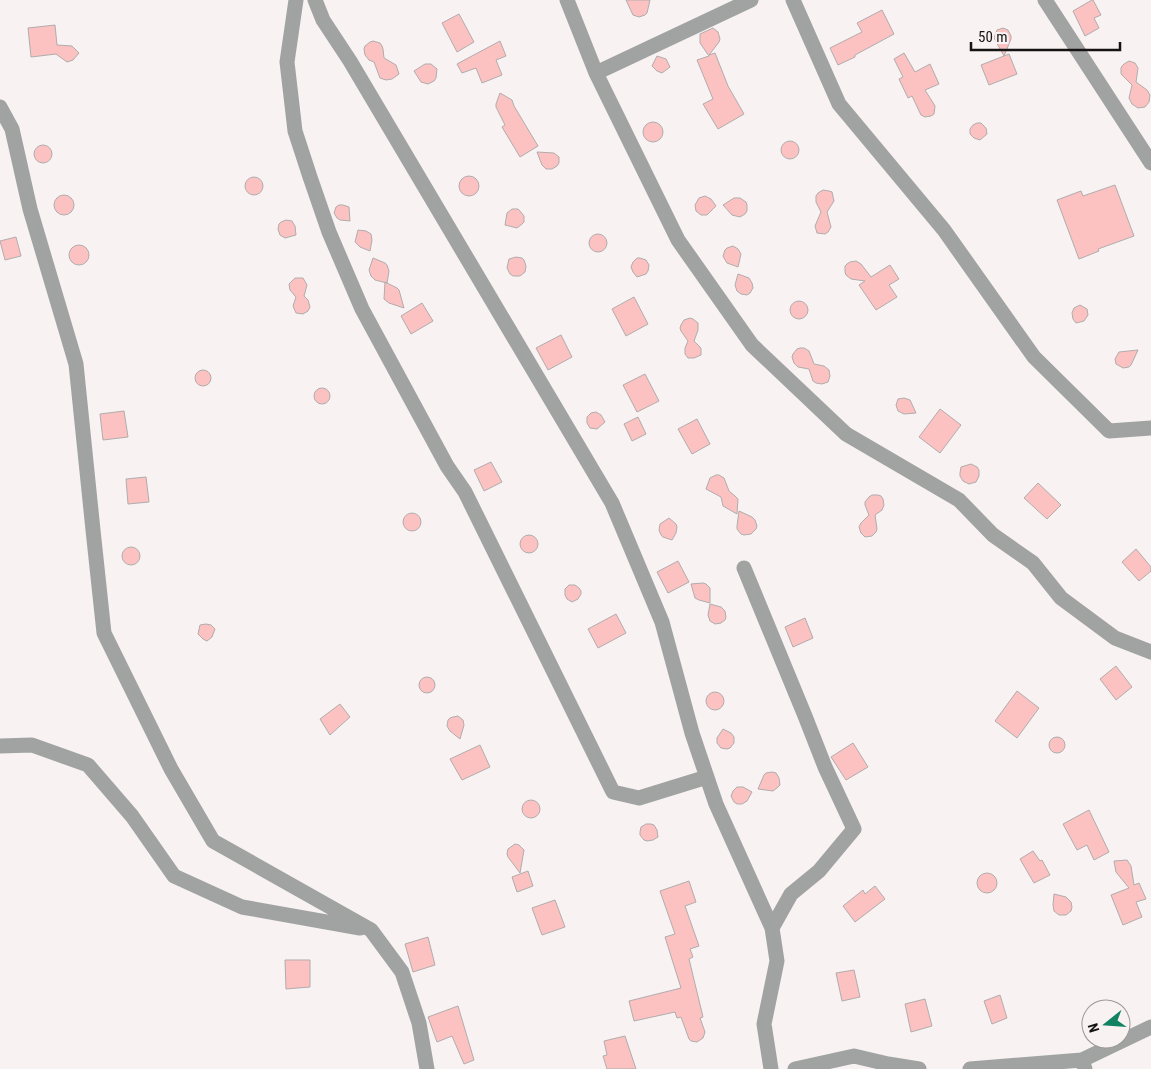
<svg xmlns="http://www.w3.org/2000/svg" width="1151" height="1069" viewBox="0 0 1151 1069" font-family="'Roboto Condensed',sans-serif">
  <rect width="100%" height="100%" fill="#f8f2f2"/>
  <path fill="#fcc2c2" stroke="#b1acac" d="M626,0h24l-3,13 -2,2 -6,2 -6,-2z
    M1092,0h1l8,15 -7,3 5,10 -14,8 -12,-25z
    M882,10l12,24 -39,21v2l-17,8 -8,-17 32,-16 -5,-9z
    M459,14l15,28 -17,10 -15,-29z
    M55,25l2,20 15,1 7,7 -6,7 -6,2 -11,-8 -25,3 -3,-29z
    M713,28l5,4 2,7 -1,3 -10,13 6,-2 13,33 16,28 -26,15 -15,-25 10,-5 -16,-39 12,-4 -9,-13v-9z
    M1003,28l5,2 3,6v3l-7,17 5,-2 8,20 -28,11 -8,-20 23,-9 -10,-18 3,-8z
    M373,41l7,2 2,3 1,3 1,9 12,7 3,9 -7,5 -6,1 -6,-2 -6,-16 -5,-2 -4,-5 -1,-6 1,-3 5,-4z
    M500,41l6,15 -10,4 6,15 -20,8 -6,-15 -14,5 -5,-9z
    M904,53l11,19 15,-8 9,20 -14,6 10,16 -1,8 -3,2 -6,1 -4,-2 -9,-19 -4,2 -9,-19 4,-2 -9,-18z
    M657,56l9,3 4,8 -8,6 -5,-2 -5,-5z
    M1129,61l6,2 3,5 -2,14 11,8 3,5 -1,7 -4,5 -7,1 -6,-4 -3,-6 3,-13 -11,-11v-6l1,-2 2,-2z
    M425,64h6l6,5 -1,9 -2,3 -6,3 -7,-2 -7,-11z
    M500,93l12,7 2,6 24,40 -18,11 -18,-30 3,-2 -9,-18v-3z
    M643 132a10 10 0 1 1 20 0a10 10 0 1 1-20 0Z
    M977,123h4l5,5 1,6 -7,6 -6,-2 -4,-4v-5l3,-4z
    M781 150a9 9 0 1 1 18 0a9 9 0 1 1-18 0Z
    M34 154a9 9 0 1 1 18 0a9 9 0 1 1-18 0Z
    M537,152l17,1 5,4v6l-2,3 -5,3h-6l-4,-4z
    M459 186a10 10 0 1 1 20 0a10 10 0 1 1-20 0Z
    M245 186a9 9 0 1 1 18 0a9 9 0 1 1-18 0Z
    M1115,185l19,51 -36,13 1,2 -20,8 -22,-59 24,-9 2,5z
    M823,190l6,1 3,1 2,9 -7,11 4,15 -3,5 -3,2 -8,-1 -2,-7 6,-14 -5,-10v-6l2,-3z
    M54 205a10 10 0 1 1 20 0a10 10 0 1 1-20 0Z
    M705,196l6,3 5,7 -9,9h-6l-5,-4 -1,-6 4,-7z
    M734,198h6l6,4 1,3v6l-2,3 -5,3 -8,-2 -9,-10z
    M339,205h4l6,2 1,14 -10,-1 -3,-2 -3,-5 2,-6z
    M512,209h6l2,2 4,5v6l-2,2 -5,4 -12,-3 2,-12z
    M286,220l6,1 1,2 2,3 1,9 -11,3 -5,-3 -2,-6 1,-5 2,-2z
    M358,230l8,1 5,3 1,6 -2,11 -10,-4 -5,-5z
    M589 243a9 9 0 1 1 18 0a9 9 0 1 1-18 0Z
    M16,237l5,19 -16,4 -5,-19z
    M69 255a10 10 0 1 1 20 0a10 10 0 1 1-20 0Z
    M733,246l5,3 3,5 -3,13 -11,-4 -3,-5 -1,-2 2,-6 2,-2z
    M516,257l6,1 2,2 2,6 -1,6 -5,4h-7l-3,-2 -3,-6 2,-9z
    M373,258l12,5 2,2 2,6 -2,12 -12,-3 -4,-4 -2,-6z
    M637,258h3l6,2 3,5 -1,6 -2,3 -9,3 -4,-5 -2,-5 2,-5z
    M856,261l5,3 10,13 19,-12 9,14 -10,6 8,12 -21,13 -17,-25 6,-4 -14,-2 -5,-4 -1,-3v-6l2,-2 3,-2z
    M738,274l11,4 3,5 1,5 -3,5 -3,2 -6,-1 -4,-3 -2,-6z
    M295,278h8l4,7 -3,11 4,4 2,7 -2,4 -5,3 -7,-1 -3,-7 3,-9 -6,-7 -1,-6z
    M385,282l12,6 2,2 5,18 -15,-5 -5,-4z
    M634,297l14,27 -22,12 -14,-27z
    M790 310a9 9 0 1 1 18 0a9 9 0 1 1-18 0Z
    M422,303l11,18 -22,13 -10,-18z
    M1080,305l7,4 1,6 -4,6 -8,2 -3,-4 -1,-6 2,-5z
    M690,318l3,1 5,4v7l-4,11 6,6 1,2v6l-7,3h-6l-3,-4v-6l3,-7 -7,-10 -1,-3 1,-3 3,-5z
    M561,335l11,22 -24,13 -12,-22z
    M800,348h4l5,3 5,13 10,2 5,4 1,6 -2,6 -6,2 -6,-1 -3,-2 -4,-12 -11,-2 -4,-4 -2,-6 1,-3 4,-5z
    M1138,350l-7,15 -2,2 -6,1 -7,-4 -1,-5 4,-7z
    M195 378a8 8 0 1 1 16 0a8 8 0 1 1-16 0Z
    M645,374l14,27 -22,11 -14,-27z
    M314 396a8 8 0 1 1 16 0a8 8 0 1 1-16 0Z
    M904,398l6,2 6,13 -12,1 -6,-3 -2,-6 2,-6z
    M940,409l21,16 -21,28 -21,-16z
    M124,411l4,26 -25,3 -3,-26z
    M596,412l5,3 4,7 -8,7 -7,-1 -3,-5v-6l4,-4z
    M638,417l8,17 -14,7 -8,-17z
    M697,419l13,25 -18,10 -14,-25z
    M491,462l11,20 -18,9 -10,-21z
    M971,464l6,3 2,3v6l-3,6 -7,2 -6,-3 -3,-5v-3l1,-6z
    M716,475h3l5,3 5,13 6,5 3,3 -1,15 -14,-8 -2,-9 -15,-8 4,-11z
    M146,477l3,25 -21,2 -2,-25z
    M1038,483l23,22 -14,14 -23,-21z
    M872,495h6l3,1 2,3 1,6 -2,5 -7,5 2,14 -1,3 -4,4 -7,1 -4,-4 -2,-6 2,-4 8,-8 -4,-10v-3l4,-5z
    M739,511l13,6 3,3 2,6 -1,3 -5,5 -7,1 -3,-1 -4,-5v-3z
    M403 522a9 9 0 1 1 18 0a9 9 0 1 1-18 0Z
    M669,518l7,6 1,3 -1,6 -4,7 -9,-3 -2,-2 -2,-5 1,-6z
    M520 544a9 9 0 1 1 18 0a9 9 0 1 1-18 0Z
    M122 556a9 9 0 1 1 18 0a9 9 0 1 1-18 0Z
    M1136,549l15,18v4l-12,10 -17,-19z
    M678,561l11,21 -21,11 -11,-21z
    M703,583l3,1 4,4v15l-11,-3 -4,-2 -4,-14z
    M569,585h6l4,3 2,3v3l-3,5 -6,3 -5,-3 -2,-4v-6z
    M710,604l11,3 4,4 1,6 -1,3 -4,3 -6,1 -5,-3 -2,-6z
    M616,614l10,19 -28,15 -10,-19z
    M805,618l8,20 -20,9 -8,-20z
    M206,624l5,1 4,4 -3,8 -5,4 -4,-2 -5,-5 2,-9z
    M1116,666l16,21 -16,13 -16,-21z
    M419 685a8 8 0 1 1 16 0a8 8 0 1 1-16 0Z
    M1017,691l22,17 -22,30 -22,-17z
    M706 701a9 9 0 1 1 18 0a9 9 0 1 1-18 0Z
    M340,704l10,13 -20,18 -10,-16z
    M458,716l5,4 1,5 -4,14 -10,-8 -3,-5 1,-6 2,-2 3,-1z
    M723,729l8,4 3,4v6l-4,5 -3,1 -6,-1 -4,-5v-5z
    M1049 745a8 8 0 1 1 16 0a8 8 0 1 1-16 0Z
    M853,743l15,24 -22,13 -15,-23z
    M480,745l10,22 -28,13 -12,-21z
    M772,772l4,1 3,5 1,7 -2,2 -5,4 -15,-2 6,-14 2,-2z
    M737,787h6l9,5 -5,9 -5,3h-5l-3,-2 -3,-6 2,-5z
    M522 809a9 9 0 1 1 18 0a9 9 0 1 1-18 0Z
    M1089,810l20,42 -15,8 -7,-15 -10,5 -14,-26z
    M646,824h5l3,1 3,5 1,7 -5,3 -6,1 -3,-1 -4,-5v-3l1,-5z
    M515,844l4,1 5,5 -4,23 -12,-16 -1,-3 1,-5z
    M1033,851l7,10 2,-1 8,15 -16,8 -14,-24z
    M1127,860l4,6 3,19 5,-2 7,16 -10,3 6,15 -19,8 -12,-30 18,-7 -13,-16 -2,-11z
    M528,871l5,15 -16,6 -5,-15z
    M977 883a10 10 0 1 1 20 0a10 10 0 1 1-20 0Z
    M689,881l7,21 -11,4 14,40 -9,3 3,8 -4,2 14,58 -3,1 5,14 -2,6 -6,4 -6,-1 -2,-2 -8,-22 -4,1 -2,-6 -41,9 -5,-20 52,-13 -16,-51 10,-3 -15,-43z
    M875,886l10,13 -30,23 -12,-16 20,-16 2,4z
    M1054,894l12,3 5,5 1,5 -1,4 -5,4h-7l-5,-4 -1,-6z
    M555,900l10,27 -23,8 -10,-27z
    M428,937l7,28 -22,7 -8,-28z
    M285,960h25v27l-24,2z
    M854,970l6,27 -18,4 -6,-28z
    M1000,995l7,23 -15,6 -8,-23z
    M925,999l7,27 -21,6 -6,-28z
    M458,1006l16,54 -10,4 -12,-28 -15,6 -9,-25z
    M625,1036l11,33h-29l-4,-13 4,-1 -3,-14z"/>
  <g fill="none" stroke-linecap="round" stroke-linejoin="round">
    <path stroke="#a1a3a2" stroke-width="15" d="M296,0l-9,62 8,69 15,46 19,55 33,77 85,157 18,26 148,300 26,6 68,-21
      M315,0l8,20 27,41 262,442 50,119 30,111 24,71 56,124
      M567,0l29,73 82,167 74,105 94,89 113,66 34,35 40,28 28,35 54,40 36,14
      M793,0l46,104 105,126 90,127 75,74 42,-3
      M1045,0l106,163
      M596,73l155,-73
      M0,107l12,22 18,80 46,155 17,166 11,103 67,136 42,72 158,89 31,42 17,51 8,46
      M744,568l61,148 20,51 29,62 -35,42 -28,23 -19,34 5,33 -13,63 7,45
      M0,746l32,-1 56,20 44,51 42,60 68,31 118,21
      M1082,1060l69,-33
      M795,1069l59,-13 34,8 31,5
      M970,1069l112,-9 3,9"/>
  </g>
  <g transform="translate(1106 1024) rotate(253)"><circle r="24" fill="#f8f2f2" stroke="#9d9999"/>
  <path d="M0-4L9 19L0 12L-9 19Z" fill="#118362"/>
  <text y="-8" font-size="14" font-weight="bold" text-anchor="middle" fill="#151313">N</text>
  </g>
  <path d="M971 42v8h149v-8" fill="none" stroke="#151313" stroke-width="2.5"/>
  <text x="978" y="42" font-size="15" fill="#151313" stroke="#f8f2f2" stroke-width="4" paint-order="stroke">50 m</text>
</svg>
